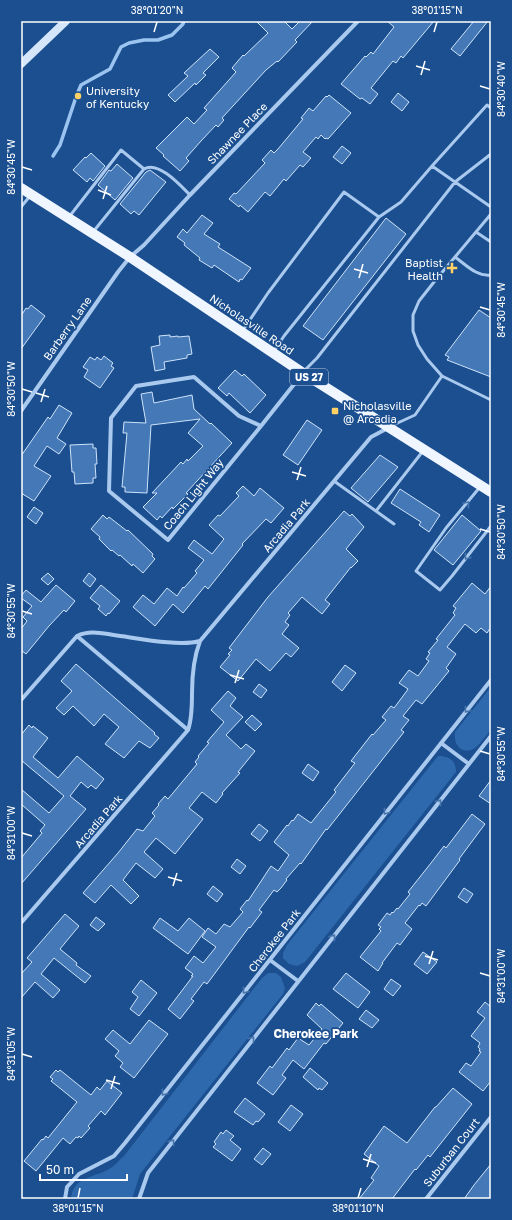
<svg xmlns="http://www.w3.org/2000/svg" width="512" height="1220" viewBox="0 0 512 1220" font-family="'Golos Text',sans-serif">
  <rect width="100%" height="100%" fill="#1b4f8f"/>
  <path fill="#2e69ad" d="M491,687c0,9 2,34 0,41 -1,3 -4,6 -5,8 -4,4 -7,9 -11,12 -13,8 -22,-3 -20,-16z
    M438,756c11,0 18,4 18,16l-151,190 -8,4 -8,-2 -6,-6v-5l4,-8z
    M268,973h8l5,4 4,11 -2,6 -143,180 -8,25h-61c2,-23 23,-21 38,-30 6,-3 10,-9 15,-13l138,-178z"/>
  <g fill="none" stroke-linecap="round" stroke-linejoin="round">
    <path stroke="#9cc4f0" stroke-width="3.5" d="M53,156l7,-11 16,-48 5,-12 29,-16 11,-22 8,-4 15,-3h14l14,-5 11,-11 1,-3"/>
  </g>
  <path fill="#4478b7" stroke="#cfe3fa" d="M256,21h28l8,8 8,-8h13l-18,19 2,2 -19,20 -1,-1 -11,9 -44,48 2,2 -6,7 -2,-2 -15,16 -15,17 3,3 -9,10 -17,-15 1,-1 -8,-7 31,-31 7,7 13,-14 -3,-2 32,-36 -4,-4 11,-13 1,1 24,-23z
    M387,21h47l-31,37 -2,-2 -5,7 -3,-2 -22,27 7,6 -8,10 -8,-6 -2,1 -19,-15 24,-28 1,1 5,-5 2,2 21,-27z
    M474,21h14l-28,35 -9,-7z
    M210,49l9,8 -16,16 3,2 -10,10 -1,-2 -20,19 -7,-7 20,-19 -4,-3z
    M398,93l11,9 -7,9 -11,-9z
    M329,95l22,18 -23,26 -2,-1 -1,1 -4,-4 -3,4 -2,-2 -13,15 8,6 -8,9 -3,-2 -14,16 -2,-2 -14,17 -5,-4 -17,20 -8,-7 -1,2 -10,-8 5,-6 2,1 29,-31 -3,-3 9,-10 3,3 4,-4 25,-30 -2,-1 8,-10 4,3 13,-15 1,1z
    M342,146l9,7 -9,11 -9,-7z
    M91,153l14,13 -12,15 -3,-3 -3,4 -14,-12 12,-13 1,1z
    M117,164l16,14 -18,22 -17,-15 11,-15 2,1z
    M150,170l16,12 -27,33 -5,-4 -3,3 -11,-10 26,-32z
    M202,215l11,8 -9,11 16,10 -2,3 33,21 -9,12 -2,-1 -1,3 -25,-17 -2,3 -13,-8 1,-2 -16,-13 1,-2 -8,-6 6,-8 4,4z
    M386,218l20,16 -83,106 -20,-14z
    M31,305l14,11 -24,33v-33l5,-8 2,1z
    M479,310l12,8v59l-44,-17 2,-3 -4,-2z
    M170,335v2l8,-1v1l11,-1 3,18 -5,1v3l-23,4 1,7 -10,2 -4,-24 9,-2 -1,-9z
    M104,356l9,7 -2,3 3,2 -14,20 -16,-11 4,-7 -5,-3 7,-10 5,3 2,-3 4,3z
    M235,370l7,6 2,-2 22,21 -16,18 -21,-20 -2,3 -9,-8z
    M152,392l2,11 38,-8 2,14 16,15 1,-1 21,20 -46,50 2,1 -15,15 -1,-2 -10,11 -2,-2 -3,4 -14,-13 14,-14h-5l29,-31 2,2 4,-5 1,2 15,-15 -15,-13 12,-14 -49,6 -4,68 -22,-1v-5h-3l5,-54h-4l1,-11 22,1 -5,-29z
    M59,405l13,8 -15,25 9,6 -7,10 -12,-8 -13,20 17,10 -17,25 -13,-8v-37l27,-39 2,2z
    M307,420l15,10 -24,35 -15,-10z
    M93,444v4h3l1,16h-2l1,14h-3v5l-18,1 -1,-12h-2l-2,-27z
    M380,455l18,12 -30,35 -17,-14z
    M243,486l11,10 6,-8 24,20 -13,15 -5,-4 -24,25 1,1 -35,44 -3,-3 -22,27 -10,-9 -18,22 -22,-19 10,-12 11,9 13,-16 10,8 6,-9 1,1 13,-15 -2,-2 9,-11 -16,-12 6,-8 18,14 12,-15 -15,-14 9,-10 2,1 19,-20 -3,-3z
    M400,489l40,26 -11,17 -10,-7 2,-3 -30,-19z
    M34,507l9,6 -7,11 -9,-7z
    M344,511l6,5 2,-2 12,13 -18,22 12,12 -7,7v-1l-26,33 5,4 -8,10 -20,-17 -14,16 2,2 -5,7 4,3 -7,9 17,14 -8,9 -5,-4 -16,18 -14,-12 -18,22 -18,-14 10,-12 -2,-1 4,-4 -3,-2 39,-51z
    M103,515l4,4 2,-2 18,14 1,-1 25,24 -1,2 3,3 -12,14 -10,-9 -1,2 -12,-11 -1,1 -7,-6 -1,1 -12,-12 1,-2 -9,-8z
    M462,515l19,16 -28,34 -19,-15z
    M48,573l6,6 -6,6 -7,-6z
    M89,573l7,6 -6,8 -7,-6z
    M472,583l13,11 6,-8v41l-4,6 -6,-5 -5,5 -11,-9 -18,23 9,7 -10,14 3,3 -27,33 -6,-4 -13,16 6,4 -8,10 3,2 -77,98 -1,-1 -25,35 -1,-1 -14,16 1,1 -6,8 -4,4 -3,-2 -15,20 3,2 -12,16 -1,-1 -42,57 -3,-2 -13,17 3,2 -14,18 -12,-10 25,-33h-2l2,-2 -8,-6 9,-12 9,7 13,-16 -14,-10 6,-9 8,6 8,-10 6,3 13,-15 -3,-3 7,-9 1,1 23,-35 7,5 11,-16 -15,-13 13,-17 1,1 4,-6 1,1 5,-7 13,9 25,-31 -2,-2 21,-27 -4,-2 21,-27 1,1 13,-15 -4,-3 9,-11 3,2 12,-16 2,-3 -9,-6 10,-13 9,6 11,-15 -3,-2 4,-6 -2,-1 10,-12 -2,-1 19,-24 -2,-2 3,-5 -3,-2z
    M56,585l19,16 -9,11 -2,-2 -15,16 -23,28 -5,-4v-21l6,-8 -4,-4 9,-11 -11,-8v-2l5,-6 15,12z
    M101,585l19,16 -11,13 -1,-1 -2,3 -8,-7 2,-3 -10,-8z
    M76,664l79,69 -1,1 5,4 -9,10 -11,-7 -15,17 -19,-14 14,-17 -15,-13 -10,12 -21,-20 -9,9 -8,-7 16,-17 -11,-10z
    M345,665l11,8 -14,18 -10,-9z
    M259,684l8,6 -6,8 -8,-6z
    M228,691l8,7 -6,8 13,11 -17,18 15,14 5,-5 9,7 -17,21 2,1 -18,20 1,1 -7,9 -14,-11 -13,16 14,11 -28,35 -19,-16 -12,14 19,17 -8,9 -19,-15 -13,17 16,16 -8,8 -20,-19 -16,18 -12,-10 35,-40 19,-24 6,2 12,-15 -3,-3 7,-8 -1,-1 7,-8 3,3 29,-35 -2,-2 4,-5 -1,-1 11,-13 -2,-1 17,-20 -13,-12z
    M252,715l10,9 -7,7 -10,-9z
    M29,725l3,3 1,-2 15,12 -15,19 25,21 19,-22 27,23 -8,10 -5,-4 -3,3 -7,-6 -11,14 16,13 -65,75v-26l21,-25 -2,-2 5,-6 -24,-21v-15l28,24 15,-17 -43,-36v-25z
    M308,764l11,8 -6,9 -11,-8z
    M491,780v24l-12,-8z
    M472,814l13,10 -26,35 1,1 -34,46 -4,-3 -2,3 -1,-1 -14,18 7,6 -12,16 -3,-2 -15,20h1l-5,8 -18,-14 21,-26 -2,-2 2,-2 -3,-2 9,-12 3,2 2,-3 1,1 4,-5 1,1 12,-15 -2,-2 23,-29 13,-17 2,2z
    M259,824l9,7 -8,10 -9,-7z
    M237,859l9,7 -6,8 -9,-7z
    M213,886l10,8 -6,8 -10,-8z
    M464,888l9,6 -6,9 -9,-6z
    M65,914l14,12 -19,23 17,14 -1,2 15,11 -6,7 -31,-25 -13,16 19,16 -7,8 -18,-16 -14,16v-24l11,-12 -5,-4z
    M96,917l9,7 -7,7 -8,-6z
    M160,918l18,13 11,-13 16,13 -17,23 -35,-26z
    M423,952l14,10 -10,12 -13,-10z
    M346,973l24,19 -12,16 -25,-19z
    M391,979l10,7 -8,10 -9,-7z
    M141,980l16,13 -18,23 -9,-7 8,-12 -6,-5z
    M485,1002l6,5v74l-8,10 -24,-19 7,-9 5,3 10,-14 -2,-1 1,-2 -2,-2 2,-4 -9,-7 14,-18 -8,-6z
    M316,1003l3,3 2,-2 22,19 -17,21 -2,-1 -20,26 -11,-9 -11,15 4,3 -13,17 -16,-12 13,-17 2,2 15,-20 2,2 9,-12 11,7 13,-16 -15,-14z
    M366,1010l13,10 -7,8 -13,-9z
    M149,1020l19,14 -34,44 -14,-11 3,-4 -8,-7 4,-5 -14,-12 8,-9 17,14z
    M310,1068l18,15 -6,7 -3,-2 -1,2 -15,-13z
    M56,1070l2,2 2,-2 31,25 6,-8 3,3 7,-9 15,12 -17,22 -4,-4 -13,15 2,2 -9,10 -2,-2 -1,2 -2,-1 -6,7 -7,-6 -27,33 -12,-10 18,-22 1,1 3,-4 2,2 29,-36 -26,-21 2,-2 -3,-2z
    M453,1088l19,16 -42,53 -2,-2 -12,15 -1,-1 -23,30h-33l15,-19 -3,-2 8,-12 -15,-12 20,-28 23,17 28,-36h1z
    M245,1098l20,16 -7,8 -2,-1 -3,4 -19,-13z
    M291,1105l12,9 -13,17 -12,-9z
    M226,1130l8,6 -4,4 11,9 -9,12 -19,-14 3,-3 -2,-2 7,-10 2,2z
    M263,1148l8,6 -9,11 -8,-6z
    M491,1164v35h-27l10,-14z"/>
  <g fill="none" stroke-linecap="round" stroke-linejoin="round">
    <path stroke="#a9c9ee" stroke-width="3" d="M491,108l-4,-3 -55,61 59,41
      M21,207l9,-11
      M491,214l-57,68 -15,19 -6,14v16l5,14 9,14 15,17 49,24
      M69,217l52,-67 23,19c14,-9 37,17 46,26
      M379,217l22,-15 31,-36
      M93,232l51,-63
      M476,232l15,10
      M455,257c11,8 22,20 36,18
      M243,330l25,-37 76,-101 35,25 -95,119 -10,15
      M304,371l13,-13 138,-176 36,-28
      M391,426l24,-11 27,-39
      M334,481l60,43
      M480,487l-34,41 -30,43 24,19 12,-14 39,-50
      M376,511l47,-60"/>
    <path stroke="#a9c9ee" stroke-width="4" d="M194,377l45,39 22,10 -93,114 -59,-49 2,-73 25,-32z
      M21,411l97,-139 12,-15 14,-12 46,-50 168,-174
      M261,426l42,-53
      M77,636l111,94
      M21,700l56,-64c12,-6 24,-3 37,-1 23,3 65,12 86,6
      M441,743l28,21
      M21,923l167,-193c4,-11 4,-25 4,-37 0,-17 2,-36 8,-52l171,-204 17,-9
      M270,960l28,21
      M65,1199l2,-12 12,-13 35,-18 11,-13 366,-463
      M139,1199l9,-26 343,-437
      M426,1199l65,-82"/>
    <path stroke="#d6e6fa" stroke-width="8" d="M21,64l45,-43"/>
    <path stroke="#f0f6ff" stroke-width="10" d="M21,188l109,69 173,116 188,119"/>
  </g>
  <defs><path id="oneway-chevron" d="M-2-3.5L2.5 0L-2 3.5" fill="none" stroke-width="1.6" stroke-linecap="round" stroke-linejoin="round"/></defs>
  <g stroke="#4674ac">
    <use href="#oneway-chevron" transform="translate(467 504) rotate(-50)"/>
    <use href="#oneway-chevron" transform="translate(467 557) rotate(127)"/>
    <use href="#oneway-chevron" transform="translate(467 710) rotate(128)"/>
    <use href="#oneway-chevron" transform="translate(439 802) rotate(-52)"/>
    <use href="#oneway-chevron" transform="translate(386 812) rotate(128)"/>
    <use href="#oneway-chevron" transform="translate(333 937) rotate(-52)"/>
    <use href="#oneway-chevron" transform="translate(245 991) rotate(128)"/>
    <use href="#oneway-chevron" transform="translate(252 1039) rotate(-52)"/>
    <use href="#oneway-chevron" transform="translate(164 1093) rotate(128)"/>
    <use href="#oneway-chevron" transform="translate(172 1142) rotate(-53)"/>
  </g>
  <path fill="none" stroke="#fff" stroke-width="1.5" d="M154,32l3,-10M434,32l3,-10M416,66l14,4M421,75l4,-14M480,86l10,3M22,167l10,3M98,190l13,5M103,199l4,-13M354,269l14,4M359,278l4,-14M480,307l10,3M22,389l10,3M36,393l13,4M41,402l4,-13M292,472l14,4M297,480l4,-13M480,529l10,3M22,611l10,3M230,675l14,4M235,683l4,-13M480,751l10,3M22,833l10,3M168,877l14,4M173,886l4,-13M425,956l13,4M429,964l4,-13M480,973l10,3M22,1054l10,3M106,1080l14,4M111,1089l4,-13M363,1159l13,4M367,1167l4,-13M78,1198l2,-10M358,1198l3,-10"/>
  <g fill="#ffd166" stroke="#1b4f8f" stroke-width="1.5">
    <circle cx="78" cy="96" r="4"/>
    <path d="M450 262h4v4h4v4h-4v4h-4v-4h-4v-4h4z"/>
    <rect x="331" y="407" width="8" height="8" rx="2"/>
  </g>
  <g text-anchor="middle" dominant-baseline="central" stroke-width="3.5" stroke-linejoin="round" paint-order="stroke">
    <rect fill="#1b4f8f" stroke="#bbcadd" stroke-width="1" x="290" y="369" width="38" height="16" rx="3"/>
    <g font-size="10" font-weight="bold" fill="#fff">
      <text x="309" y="377">US 27</text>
    </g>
    <g font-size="11" fill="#fff" stroke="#1b4f8f" text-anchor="start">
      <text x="86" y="90">University<tspan x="86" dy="13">of Kentucky</tspan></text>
      <text x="443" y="262" text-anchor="end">Baptist<tspan x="443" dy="13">Health</tspan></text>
      <text x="343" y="405">Nicholasville<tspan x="343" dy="13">@ Arcadia</tspan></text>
    </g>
    <g font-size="11" fill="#fff" stroke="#1b4f8f">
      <text transform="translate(237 133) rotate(-46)">Shawnee Place</text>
      <text transform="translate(252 324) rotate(34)">Nicholasville Road</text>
      <text transform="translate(67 328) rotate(-55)">Barberry Lane</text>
      <text transform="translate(193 494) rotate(-51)">Coach Light Way</text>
      <text transform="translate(286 525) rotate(-50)">Arcadia Park</text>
      <text transform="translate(98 821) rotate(-49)">Arcadia Park</text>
      <text transform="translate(274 940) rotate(-52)">Cherokee Park</text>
      <text transform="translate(451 1152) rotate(-52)">Suburban Court</text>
    </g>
    <g font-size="12" font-weight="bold" fill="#fff" stroke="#1b4f8f">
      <text x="316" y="1033">Cherokee Park</text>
    </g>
  </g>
  <rect width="512" height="1220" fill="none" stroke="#1b4f8f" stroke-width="44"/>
  <path d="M40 1174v6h87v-6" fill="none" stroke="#ffffff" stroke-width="2"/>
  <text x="46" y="1174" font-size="12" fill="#ffffff" stroke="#1b4f8f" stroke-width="3" paint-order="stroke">50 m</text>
  <rect x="22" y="22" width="468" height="1176" fill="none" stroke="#fff" stroke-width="1.5"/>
  <g font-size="10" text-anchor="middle" fill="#fff">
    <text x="157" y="14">38°01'20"N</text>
    <text x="437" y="14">38°01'15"N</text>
    <text transform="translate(501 89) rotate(-90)" y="4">84°30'40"W</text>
    <text transform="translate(11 167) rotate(-90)" y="4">84°30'45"W</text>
    <text transform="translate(501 310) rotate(-90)" y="4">84°30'45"W</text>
    <text transform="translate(11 389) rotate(-90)" y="4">84°30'50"W</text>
    <text transform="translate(501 532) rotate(-90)" y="4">84°30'50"W</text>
    <text transform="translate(11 611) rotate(-90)" y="4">84°30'55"W</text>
    <text transform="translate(501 754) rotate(-90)" y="4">84°30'55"W</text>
    <text transform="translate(11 833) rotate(-90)" y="4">84°31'00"W</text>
    <text transform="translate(501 976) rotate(-90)" y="4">84°31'00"W</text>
    <text transform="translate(11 1054) rotate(-90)" y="4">84°31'05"W</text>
    <text x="78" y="1212">38°01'15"N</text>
    <text x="358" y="1212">38°01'10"N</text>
  </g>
</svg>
